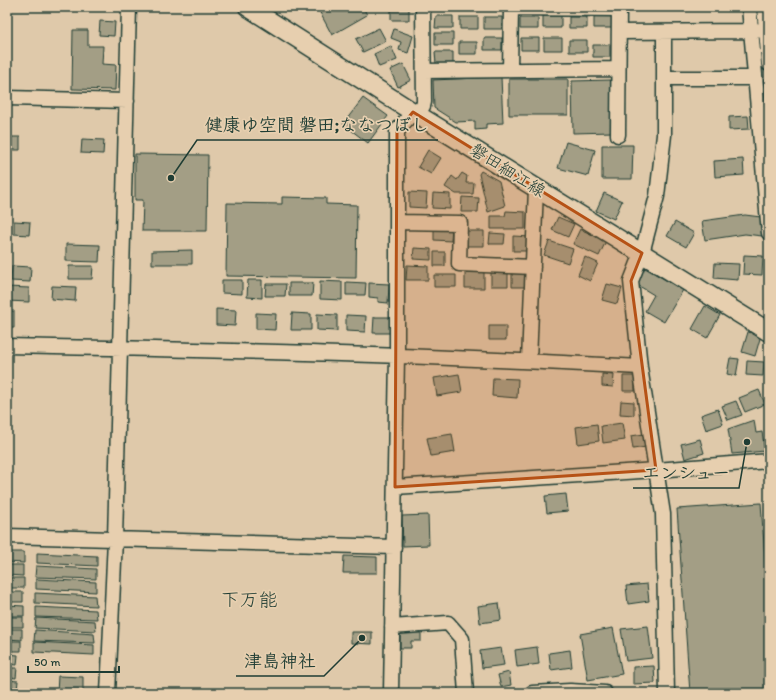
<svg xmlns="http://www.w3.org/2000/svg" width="776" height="700" viewBox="0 0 776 700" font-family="Itim,'Klee One',sans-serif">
  <rect width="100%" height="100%" fill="#dfc9aa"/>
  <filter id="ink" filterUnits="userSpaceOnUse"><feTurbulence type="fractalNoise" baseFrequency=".025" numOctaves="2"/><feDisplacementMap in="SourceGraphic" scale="8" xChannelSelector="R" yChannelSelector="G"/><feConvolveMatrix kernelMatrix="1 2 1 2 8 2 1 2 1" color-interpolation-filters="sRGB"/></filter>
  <g filter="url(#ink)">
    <path fill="#a39e85" stroke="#1f3d34" d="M317,7h46l4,8 -35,20z
      M391,8h18v12h-18z
      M436,16h17v12h-18z
      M543,16h18v12h-18z
      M594,16h18v12h-18z
      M460,17h18v12h-18z
      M484,17h18v12h-18z
      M569,17h18v11h-18z
      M520,18h18v11h-18z
      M100,21l15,1 -1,14 -15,-1z
      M379,28l7,13 -23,11 -7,-13z
      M394,29l19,7 -5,17 -9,-3 2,-8 -10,-4z
      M73,30h15v16h15l-1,18 14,1 -1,25 -43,-1z
      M435,33h18v12h-18z
      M484,38h18v12h-18z
      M521,38h18v12h-18z
      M544,38h18v12h-18z
      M569,40h18v12h-18z
      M459,42h18v12h-18z
      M593,45h17v12h-17z
      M391,46l6,14 -18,7 -5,-13z
      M435,52h18v12h-17z
      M403,64l8,16 -13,7 -8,-17z
      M501,77l2,46 -17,1v5l-11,1v-9l-19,1 -22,-14 -1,-28z
      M509,79h59v36h-59z
      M611,80l1,52 -39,1 -1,-52z
      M363,98l25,18 -20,27 -25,-19z
      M748,116l1,13 -20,1v-13z
      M7,137h13v13h-13z
      M82,139l22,1 -1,14 -22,-1z
      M566,142l29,8 -7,26 -30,-8z
      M602,145h31l-1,34h-30z
      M428,150l13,8 -10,16 -13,-7z
      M135,154l73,1 -1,76h-65l1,-31h-8z
      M743,159l1,16 -29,2 -1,-16z
      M481,171l18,10 6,25 -17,6 -9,-38z
      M462,173l5,3 -1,7h8l-1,11h-17l-11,-7 7,-11 5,4z
      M409,192l18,1 -1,15 -17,-1z
      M433,193l17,1v15l-18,-1z
      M604,193l18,8 -8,18 -18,-8z
      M282,197l44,1v6l31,1 -1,73 -130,-2 1,-73 55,1z
      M462,197l17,1 -1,14h-17z
      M506,211l19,1v17h-34v-13h14z
      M745,215l16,2 1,19 -17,-2 -40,6 -3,-19z
      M558,217l16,7 -6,13 -16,-7z
      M14,221l16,1 -1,13 -15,-1z
      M675,222l19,11 -8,14 -19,-11z
      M434,225l18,1 -1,15 -17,-1z
      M580,229l26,12 -7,15 -26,-12z
      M467,231h17v15h-18z
      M490,233l15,1 -1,10h-15z
      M513,236l18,1 -1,14h-17z
      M549,241l24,8 -5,14 -24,-8z
      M66,244l34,1 -1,17 -33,-1z
      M414,248l17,1v11l-18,-1z
      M192,250v14h-40v-13z
      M434,252h11v14h-11z
      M744,255l19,1 -1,19 -19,-1z
      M585,257l13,6 -8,18 -12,-6z
      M715,263l24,1 -1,16 -24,-2z
      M407,265l21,1v14h-22z
      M12,266l19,1 -1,15 -19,-1z
      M69,266h24l-1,13h-23z
      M645,268l38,22 -19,32 -19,-11 9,-16 -23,-14z
      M465,272h19v16h-19z
      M491,272h17v14h-17z
      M512,273h17v14h-17z
      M434,275h22v12h-22z
      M222,280h20v14l-20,-1z
      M248,280h14v18l-15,-1z
      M320,281l22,1v18l-22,-1z
      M346,282l20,1 -1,12h-19z
      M289,283h24l-1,13h-23z
      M369,283l20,1 -1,19 -10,-1v-4l-9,-1z
      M266,284h20l-1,12h-20z
      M607,284l15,4 -5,16 -15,-4z
      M52,286l24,1 -1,14 -24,-2z
      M7,287l22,1v14l-22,-1z
      M705,306l15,9 -13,23 -15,-9z
      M216,309l20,1 -1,16 -19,-1z
      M7,311h7v17h-7z
      M256,313l20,1 -1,16 -19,-1z
      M292,313l19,1v16h-20z
      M317,314l20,1v16l-20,-1z
      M346,315l20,1 -1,16 -19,-1z
      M374,317h20l-1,16h-20z
      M489,326h17v14h-17z
      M748,332l13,3 -6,21 -13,-4z
      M730,358l9,1 -3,17 -9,-2z
      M747,361l17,1 -1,14 -17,-1z
      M459,374l3,18 -25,4 -3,-18z
      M602,374l12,1 -1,12 -11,-1z
      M623,376h12v15h-12z
      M493,378l25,1 -1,19 -25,-2z
      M759,390l6,14 -20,8 -6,-14z
      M621,401l13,1v13l-14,-1z
      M736,401l6,14 -14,5 -6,-14z
      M718,409l5,15 -17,6 -5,-15z
      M754,420l2,13 6,-1 3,19 -33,3 -4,-25z
      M622,423l3,17 -22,3 -2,-17z
      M597,424l2,17 -21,3 -2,-17z
      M452,434l3,18 -24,4 -4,-18z
      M644,434l2,13 -13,2 -2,-13z
      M700,439l4,14 -19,6 -4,-15z
      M566,494l2,17 -21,2 -2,-17z
      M761,503l8,110v80h-79l-13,-184z
      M428,515l1,30 -26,1 -1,-30z
      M7,552h17v11l-17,-1z
      M37,553l60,3v10l-60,-3z
      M344,556l33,1v16h-34z
      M7,565h16v11l-16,-1z
      M36,566l60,3v10l-61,-2z
      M7,578h17v10h-17z
      M36,579l60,3v10l-60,-3z
      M647,584l2,17 -21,3 -2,-18z
      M7,592h16v10h-16z
      M35,593l60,3 1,10 -61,-3z
      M499,603l2,17 -21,3 -2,-17z
      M7,605l17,1v10h-17z
      M36,607l60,3 1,9 -61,-2z
      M7,617h16v10h-16z
      M36,618l59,3 1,10 -61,-3z
      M648,626l4,32 -26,3 -5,-32z
      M421,628v13h-10v7h-11v-19z
      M613,628l9,46 -34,6 -8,-46z
      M7,629h15v11l-15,-1z
      M35,630l59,4 1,9 -61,-2z
      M351,632h21v12l-21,-1z
      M7,641h14v10h-14z
      M34,642l60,3v10l-60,-3z
      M537,647l2,17 -22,3 -2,-17z
      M501,648l3,17 -22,3 -2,-17z
      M570,650l2,17 -21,3 -2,-17z
      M7,654l11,1 -1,10 -10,-1z
      M654,666l1,17 -22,1v-17z
      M7,668h10l-1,10 -9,-1z
      M509,672l2,13 -10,2 -3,-12z
      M58,676l25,1v16h-26z
      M7,680l11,1 -1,9h-10z"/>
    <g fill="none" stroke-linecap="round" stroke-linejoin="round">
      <g stroke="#1f3d34" stroke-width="17">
        <path id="minor" d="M749,7l20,226
          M764,7l5,57
          M619,32l132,-1 15,-1
          M664,32v103l-7,61 -15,57 -11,28 9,86 23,147 4,179
          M510,70l1,-62 108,1
          M424,71l194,-2
          M664,78h91
          M7,98l120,3
          M417,114l6,-8 1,-4 -1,-95
          M618,135l1,-128
          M397,222l63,1 -1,41 74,3
          M7,346c211,4 422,9 633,21
          M529,361l7,-173
          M395,487l261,-17 113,-9
          M7,536l387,11
          M392,627l56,-4 14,16 4,54
          M108,693l7,-154 14,-532
          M391,693l6,-337v-225l16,-19
          M532,693l38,-2 35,2"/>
      </g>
      <g stroke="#1f3d34" stroke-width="21">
        <path id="major" d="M248,7l165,105 356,220"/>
      </g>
      <use href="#minor" stroke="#e7cfaf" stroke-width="14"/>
      <use href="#major" stroke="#e7cfaf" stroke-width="18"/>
    </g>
  </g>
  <path fill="#b65216" fill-opacity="0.2" stroke="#b65216" stroke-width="3" stroke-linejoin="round" d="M413,112l229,141 -11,28 25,189 -261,17 2,-356z"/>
  <g text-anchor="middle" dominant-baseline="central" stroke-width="3.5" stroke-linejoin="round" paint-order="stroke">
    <g font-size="17" fill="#1f3d34" stroke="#e7cfaf">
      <text transform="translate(508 170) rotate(32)">磐田細江線</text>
    </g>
    <g font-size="19" fill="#1f3d34" stroke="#e7cfaf">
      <text x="249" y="599">下万能</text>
    </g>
  </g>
  <path fill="none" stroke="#1f3d34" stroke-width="1.5" d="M171 178L197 140H438M747 442L739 488H633M362 638L324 676H236"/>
  <g fill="#1f3d34" stroke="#e7cfaf" stroke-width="1.5">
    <circle cx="171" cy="178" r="4"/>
    <circle cx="747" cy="442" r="4"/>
    <circle cx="362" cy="638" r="4"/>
  </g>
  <g font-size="18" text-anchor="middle" font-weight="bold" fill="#1f3d34" stroke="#e7cfaf" stroke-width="3.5" stroke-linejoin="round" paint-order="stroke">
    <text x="317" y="131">健康ゆ空間 磐田;ななつぼし</text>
    <text x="686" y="479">エンシュー</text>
    <text x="280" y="667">津島神社</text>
  </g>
  <rect width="776" height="700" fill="none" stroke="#e7cfaf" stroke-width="24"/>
  <rect x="12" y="12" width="752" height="676" fill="none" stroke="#1f3d34" stroke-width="1.5" filter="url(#ink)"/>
  <path d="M28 666v6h91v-6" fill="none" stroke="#1f3d34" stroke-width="2"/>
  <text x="34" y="666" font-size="12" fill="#1f3d34" stroke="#e7cfaf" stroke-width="3" paint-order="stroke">50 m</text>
</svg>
